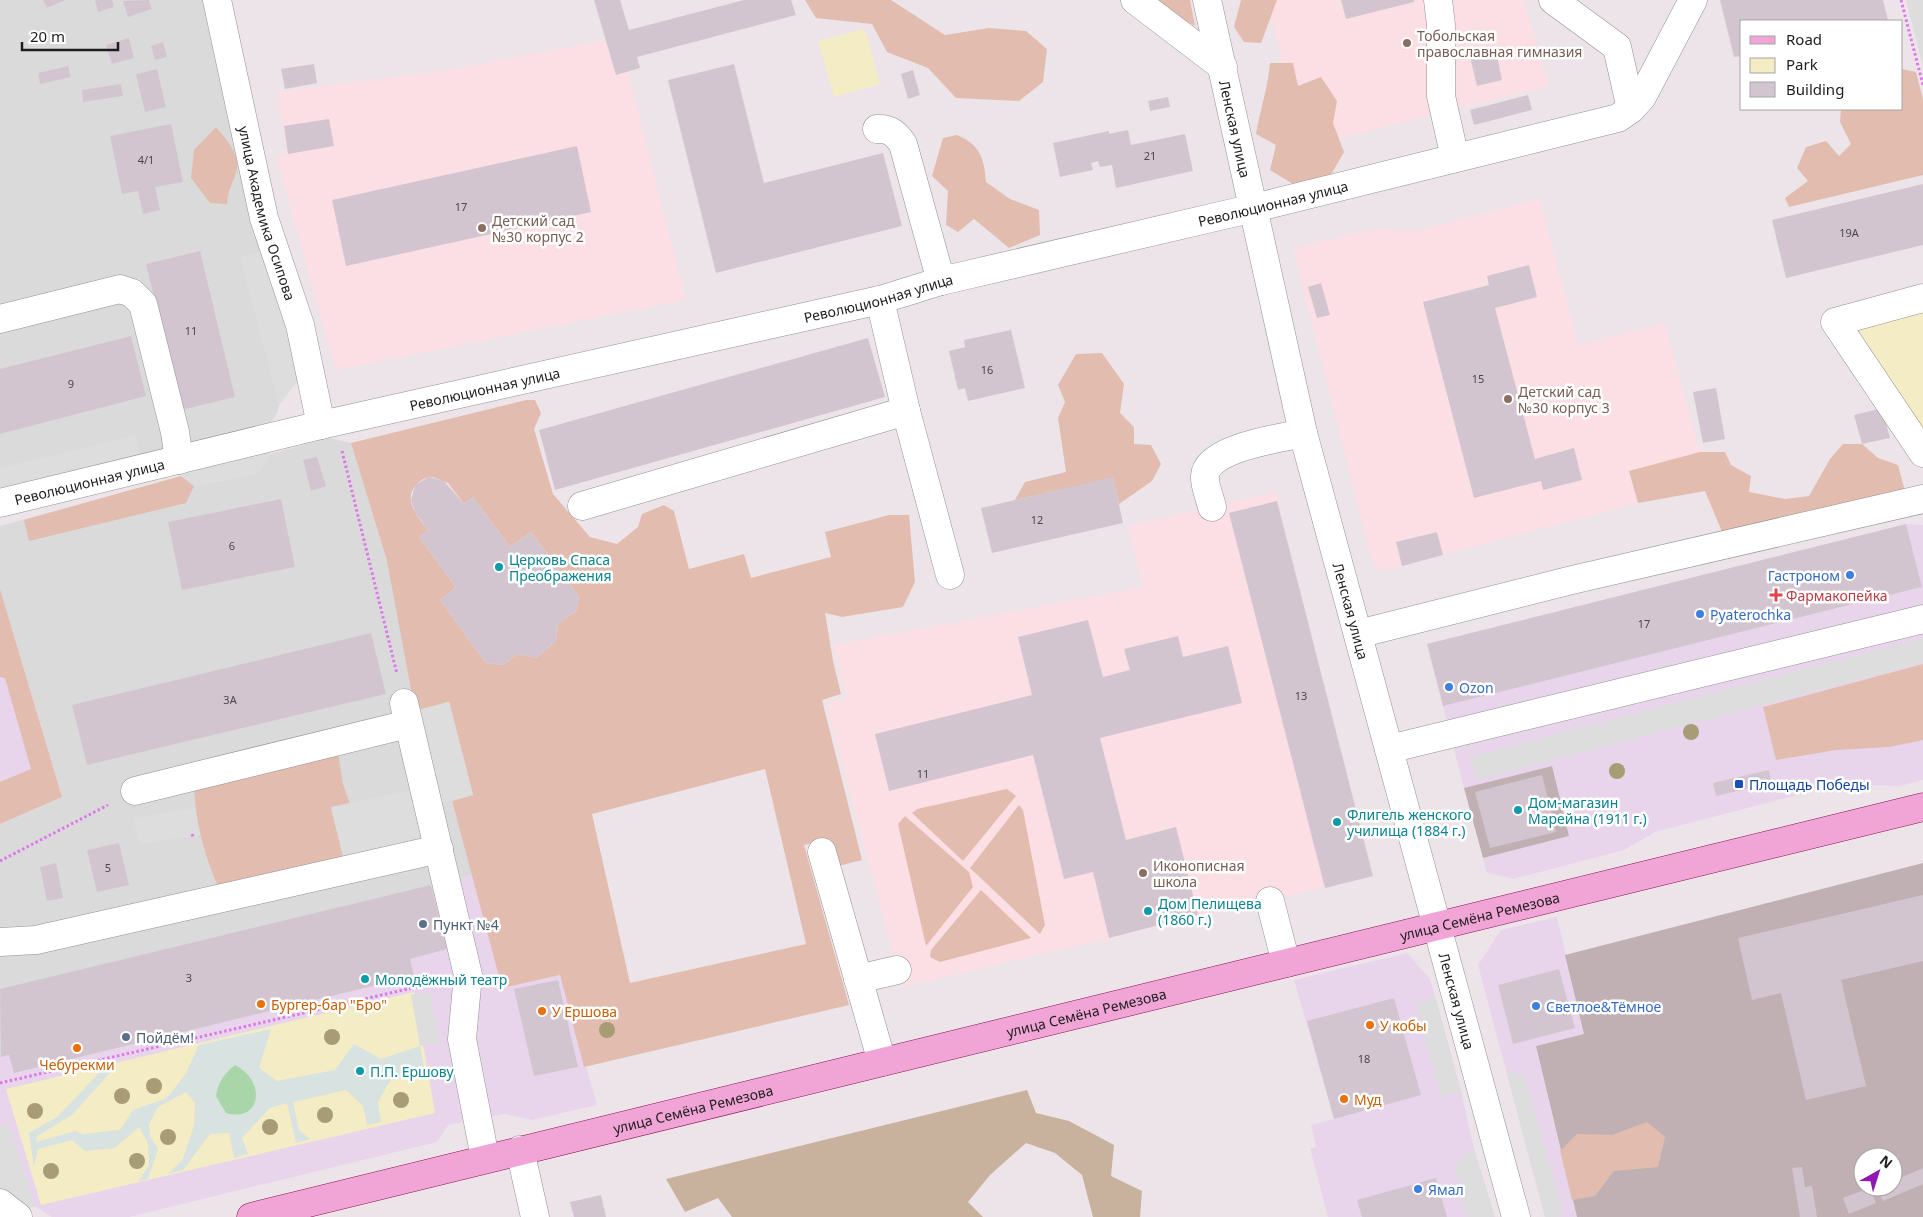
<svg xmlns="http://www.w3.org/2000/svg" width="1923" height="1217" viewBox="0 0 1923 1217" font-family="'Noto Sans',sans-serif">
  <rect width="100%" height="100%" fill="#ede4e9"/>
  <path fill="#dbdadb" d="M0,0h209l49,228 42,150 -21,27 -2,8 -6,9 -7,7 -264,67z
    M329,438l22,5 36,118 86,234 -21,6 20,74 -41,10 16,64 -447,108v-233l62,-27 -62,-208v-63l181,-50 13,10 64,-13 12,-19z"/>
  <path fill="#e8d5ec" d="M1906,524l17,1v255l-23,6 -60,-2 -185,48 -31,18 -111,29 -27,-7 -3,-14 86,-22 -18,-70 -87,22 -21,-82 479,-119z
    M0,589l62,208 -62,27z
    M472,875l30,113 58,-13 37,130 -65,15 -27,-6 -57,11 -11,17 -308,75h-77l-17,-11 -35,11v-160l446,-108 -15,-64z
    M1557,917l28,117 -49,12 41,171h-32l-67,-252 23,-35z
    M1407,953l23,26 31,112 13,58 21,68h-167l-18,-69 6,-1 -5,-22 23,-6 -40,-139z"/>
  <path fill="#fbdfe5" d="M1267,0h257l25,86 -245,61z
    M606,40l10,35 12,-3 58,228 -350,70 -60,-214 12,-2 -11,-62 177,-23z
    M1540,199l38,146 87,-22 35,129 -71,19 9,32 -257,68 -9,-8 -79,-315 83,-19 40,2z
    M1275,492l98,384 -471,111 -76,-284 21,-6 -14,-52 310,-58 -15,-61z"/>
  <path fill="#c0b0b4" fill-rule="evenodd" d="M1552,766l17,70 -86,22 -19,-70z
    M1923,863v354h-346l-41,-171 48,-12 -19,-79zM1863,1157h30v30h-30z"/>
  <path fill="#e2bdaf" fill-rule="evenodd" d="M805,0h86l54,35 44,-7 37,3 21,18 -4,33 -24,19 -63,-3 -28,-30 -41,-16 -15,-28 -56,-6z
    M1152,0h38l5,26 -40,-23z
    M1241,0h36l-16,43 -17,-1 -10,-15z
    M1270,63h23l5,23 23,-9 16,24 -4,22 11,29 -15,26 -36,6 -23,-14 6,-25 -20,-11c4,-24 12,-47 14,-71z
    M1902,69l14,3 7,27v76l-134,32 -4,-9 23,-17 -11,-13 9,-21 20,-6 13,15 12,-12 -11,-22 1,-13h61z
    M216,127c10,12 26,29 20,46 -5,14 -7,15 -9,31l-17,-1 -19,-25 3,-28z
    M957,135c23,10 27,22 29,47l24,17 29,11 1,25 -31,13 -35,-29 -16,13 -12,-7 2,-34 -16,-15 11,-38z
    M1102,353l22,31 -4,29 14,14v17l17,1 10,19 -9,17 -33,23 -6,-26 -98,22 10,-18 41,-10 -8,-54 7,-16 -7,-17 18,-31z
    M526,400h9l6,13 -7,16 19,65 37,43 27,7 21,-17 4,-13 22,-9 10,6 15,58 55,-15 7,24 80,-21 -6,-25 64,-17h20l6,67 -12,25 -61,10 -17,-4 8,48 8,33 -19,6 40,160 -24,6 -8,-27 -26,6 45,160 -265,62 -24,-92 -58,13 -50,-187 21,-6 -24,-93 -34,9 -28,-150 -36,-118zM433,477l15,6 16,21 9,-7 37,50 21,-15 48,65 -3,14 -18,13 -2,17 -20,17 -18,-4 -15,11 -17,-2 -46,-63 16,-13 -37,-50 9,-7c-9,-12 -25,-29 -13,-44 5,-6 11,-9 18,-9zM765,769l41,175 -176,39 -38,-169z
    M1843,444h19l16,14 20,7 7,26 -180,48 -20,-48 -67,12 -9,-32 71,-19h25l6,13 20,11 -2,16 36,7 24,-3 21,-37z
    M181,476l13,10 -8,17 -157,38 -5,-21z
    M0,589l62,208 -62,27v-42l31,-13 -26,-91 -5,-1z
    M1923,664v76l-33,7 -54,3 -60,10 -13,-53z
    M338,753l5,31 7,20 -19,4 13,52 -125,29c-15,-36 -23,-63 -25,-103z
    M1007,789l9,7 -53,65 -51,-48 5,-4z
    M1019,805l4,5 22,115 -5,9 -70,-66z
    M905,816l64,56 4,15 -47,59 -28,-122z
    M981,890l50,48 -91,24 -10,-5 1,-7z
    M1647,1122l18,15 -7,30 -44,4 -19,25 -23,4 -12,-49 17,-17 35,1z"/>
  <path fill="#c8b19d" d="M1027,1090l9,23 33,8 45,24 -3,31 31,15 -2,26h-47l-11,-42 -27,-22 -29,-10 -36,32 -22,27 15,15h-251l-14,-19 -33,14 -19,-33z"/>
  <path fill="#f3ecc5" d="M865,29l15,55 -46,13 -16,-56z
    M1923,309v121l-66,-102z
    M414,992l21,121 -394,92 -35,-116z"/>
  <path fill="#ddd" d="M1906,0h17v67z
    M265,251l35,127 -21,27 -39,-148z
    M135,435l6,27 -141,34v-28z
    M269,449l1,5 -12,19 -64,13 -13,-10 -1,-6z
    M1923,638v25l-447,117 -6,-23z
    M449,702l24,93 -43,11 -25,-93z
    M415,789l12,49 -83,22 -13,-53z
    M195,808l5,27 -61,9 -6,-26z
    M430,992l10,50 -20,4 -9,-51z
    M1435,995l26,96 -21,6 -23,-90z
    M1506,1070l19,7 38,136 -4,4h-14z
    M9,1124l26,82 -35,11v-90z
    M1474,1149l21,68h-28l-13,-52z"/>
  <path fill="#d8e2e0" d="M271,1029l-12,39 18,13 58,-11 19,-26 27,15 39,-13 5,26 -35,9 -12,21 3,20 -14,3 -4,-19 -17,-16 -53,12 6,28 11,9 -14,4 -9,-40 -17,5 -28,30 6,16 -14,4 -5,-25 -19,1 -27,36 -15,4 15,-15 11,-34 1,-22 -9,-11 -28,15 -9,18 1,11 8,13 -10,30 -9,2 10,-16 -1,-22 -9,-16 -24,21 -30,3 -13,-11 -34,9 -4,18 -5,-34 28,-16 44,-46 15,-5 -44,49 -35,21 -1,6 39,-11 8,3 37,-4 13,-20 32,-11 6,-6 15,-20 13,-28z"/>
  <path fill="#a9d6a9" d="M235,1065c32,16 26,58 -9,48l-10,-17c2,-14 8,-22 19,-31z"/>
  <path fill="#d3c5d0" d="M43,0h22l-18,8z
    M95,0h17l2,7 -16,5z
    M149,0l3,9 -24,8 -5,-16z
    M594,0h26l9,30 115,-30h47l5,15 -159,42 3,11 -24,7z
    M1341,0h73v2l-68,17z
    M1720,0h163l5,20 -146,1v35l-8,1z
    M129,38l5,20 -22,6 -6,-19z
    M163,42l4,15 -12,3 -4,-14z
    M1496,51l6,29 -25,6 -7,-29z
    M314,64l3,19 -32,6 -4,-20z
    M734,64l30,119 119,-30 19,73 -186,47 -48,-193z
    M68,66l3,11 -31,7 -2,-11z
    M157,69l9,38 -21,5 -9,-38z
    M913,70l7,25 -12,4 -7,-25z
    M121,84l2,12 -40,6 -1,-12z
    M1528,95l4,15 -58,15 -4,-15z
    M1168,97l2,10 -20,4 -2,-10z
    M329,119l5,27 -46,8 -4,-28z
    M171,124l12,58 -28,5 5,23 -17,4 -5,-23 -16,3 -12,-58z
    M1128,130l3,15 54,-11 8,37 -77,17 -4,-23 -12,2 -2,-6 -7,2 2,7 -33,7 -7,-34 56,-12v3z
    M577,146l14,66 -245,54 -14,-66z
    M1923,184v61l-137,33 -14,-58z
    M200,251l35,146 -54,13 -35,-146z
    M1529,265l8,32 -42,11 40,151 39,-11 8,32 -39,10 -2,-9 -67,17 -51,-196 66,-17 -2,-9z
    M1321,283l9,32 -13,3 -9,-31z
    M1011,330l14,58 -57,13 -3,-13 -7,2 -9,-39 16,-4 -1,-7z
    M131,336l15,60 -146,38v-65z
    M868,338l17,59 -330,93 -16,-60z
    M1716,388l9,51 -22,4 -10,-51z
    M1882,408l8,30 -28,6 -8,-29z
    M317,457l9,29 -15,5 -8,-31z
    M429,477l15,4 20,23 9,-7 37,50 21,-15 48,65 -3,14 -18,13 -2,17 -20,17 -18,-4 -15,11 -17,-2 -46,-63 16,-13 -37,-50 9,-7 -13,-18 -4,-12 4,-15z
    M1113,477l10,46 -131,30 -11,-45z
    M281,499l14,68 -113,23 -14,-68z
    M1277,501l96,375 -48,12 -96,-375z
    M1906,524l16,63 -479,119 -16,-62z
    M1437,532l6,23 -41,11 -6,-24z
    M1088,620l15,57 27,-7 -6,-21 54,-13 5,21 45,-11 14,57 -142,35 26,102 50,-13 22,88 -89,23 -16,-66 -29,7 -31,-124 -144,36 -14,-57 157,-39 -14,-58z
    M371,633l15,61 -299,71 -15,-60z
    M1769,770l2,13 -55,13 -3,-13z
    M1542,775l14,57 -66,16 -15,-56z
    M119,843l10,42 -32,7 -10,-42z
    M56,863l7,35 -16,3 -7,-34z
    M431,885l16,64 -37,10 4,17 -400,97 -5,-18 -8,2 -1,-68z
    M1923,895v66l-82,19 25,106 -60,14 -25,-107 -29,7 -14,-62z
    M1559,969l16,59 -62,16 -15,-59z
    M558,980l20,87 -44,9 -20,-87z
    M1394,998l27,97 -87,24 -27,-98z
    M1802,1167l3,20 7,-1 5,31h-17l-8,-49z
    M1923,1168v16l-40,17 -5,-13 15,-1v-6z
    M1436,1178l11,39h-85l-5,-17z
    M1870,1188l6,15 -27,11 -6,-16z
    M601,1195l5,22h-32l-4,-15z"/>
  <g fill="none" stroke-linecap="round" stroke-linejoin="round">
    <g stroke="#919191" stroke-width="29">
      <g id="minor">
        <path id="s1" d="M217,0l47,218 36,107 21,100"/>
        <path d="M1135,0l88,67"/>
        <path id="s2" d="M1207,0l96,433 213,784"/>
        <path d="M1438,0l3,25v71l14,62"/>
        <path d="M1553,0l64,47 14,62"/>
        <path d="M877,129c13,-1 19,5 26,15l38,137"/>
        <path d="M1923,298l-88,24 88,131"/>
        <path d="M880,300l26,111 44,164"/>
        <path d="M0,319l120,-30 12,4 11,11 32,128 4,28"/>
        <path id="s3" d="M0,503l321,-78 559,-125 61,-19 313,-73 364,-90 13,-9 11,-12 51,-97"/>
        <path d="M582,506l324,-95"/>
        <path d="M1212,507c-2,-9 -8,-22 -7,-31 1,-28 76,-38 98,-43"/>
        <path d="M1358,634l214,-54 351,-81"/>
        <path d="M404,703l64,272 -6,64 23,119"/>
        <path d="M1389,749l534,-130"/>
        <path d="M135,791l273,-67"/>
        <path d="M822,852l60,210"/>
        <path d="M1270,901l16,62"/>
        <path d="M0,942l36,-2 403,-91"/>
        <path d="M858,979l39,-9"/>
        <path d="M520,1150l15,67"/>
        <path d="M0,1203l18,14"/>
      </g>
    </g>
    <g stroke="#851151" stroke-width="29">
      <g id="major">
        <path id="s4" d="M251,1217l1672,-410"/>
      </g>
    </g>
    <path stroke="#dc78ea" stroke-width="3" stroke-dasharray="2.5 2.5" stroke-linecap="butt" d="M1901,0l22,85
      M342,451l55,223
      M192,834l1,3
      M0,861l108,-56
      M0,1083l438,-101"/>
    <use href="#minor" stroke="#fff" stroke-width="28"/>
    <use href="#major" stroke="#f1a5d7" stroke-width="28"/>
  </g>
  <g fill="#a79c76">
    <circle cx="1691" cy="732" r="8"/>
    <circle cx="1617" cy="771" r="8"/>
    <circle cx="607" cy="1030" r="8"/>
    <circle cx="332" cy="1037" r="8"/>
    <circle cx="154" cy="1086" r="8"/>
    <circle cx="122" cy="1096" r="8"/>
    <circle cx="401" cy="1100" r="8"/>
    <circle cx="35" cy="1111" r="8"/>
    <circle cx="325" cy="1115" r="8"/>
    <circle cx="270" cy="1127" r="8"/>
    <circle cx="168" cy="1137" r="8"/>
    <circle cx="137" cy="1161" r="8"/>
    <circle cx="51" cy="1171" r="8"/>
  </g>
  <g fill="#8d6e63" stroke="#fff" stroke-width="2">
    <circle cx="1407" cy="43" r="5"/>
    <circle cx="482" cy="228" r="5"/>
    <circle cx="1508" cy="399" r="5"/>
    <circle cx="1143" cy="873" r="5"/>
  </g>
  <g fill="#0f9aa8" stroke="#fff" stroke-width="2">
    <circle cx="499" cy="567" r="5"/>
    <circle cx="1518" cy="810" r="5"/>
    <circle cx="1337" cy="822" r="5"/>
    <circle cx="1148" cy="911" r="5"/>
    <circle cx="365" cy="979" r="5"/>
    <circle cx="360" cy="1071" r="5"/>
  </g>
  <g fill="#3f7fe0" stroke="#fff" stroke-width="2">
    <circle cx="1850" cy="575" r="5"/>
    <circle cx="1700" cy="614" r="5"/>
    <circle cx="1449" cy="687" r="5"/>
    <circle cx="1536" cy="1006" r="5"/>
    <circle cx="1418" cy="1189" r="5"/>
  </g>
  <path fill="#e0444e" stroke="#fff" stroke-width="2" d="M1773.5 587.5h5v5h5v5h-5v5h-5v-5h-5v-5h5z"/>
  <rect fill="#1a4fb4" stroke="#fff" stroke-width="2" x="1734" y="779" width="10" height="10" rx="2.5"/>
  <g fill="#5c6f8a" stroke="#fff" stroke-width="2">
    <circle cx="423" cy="924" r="5"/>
    <circle cx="126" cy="1037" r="5"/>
  </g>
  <g fill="#e8710a" stroke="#fff" stroke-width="2">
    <circle cx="261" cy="1004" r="5"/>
    <circle cx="542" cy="1011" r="5"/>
    <circle cx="1370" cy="1025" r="5"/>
    <circle cx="77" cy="1048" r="5"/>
    <circle cx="1344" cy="1099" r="5"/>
  </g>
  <g text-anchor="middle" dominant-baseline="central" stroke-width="5" stroke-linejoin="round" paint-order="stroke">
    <g font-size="11" fill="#4a474a">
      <text x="1150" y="155">21</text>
      <text x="146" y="159">4/1</text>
      <text x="461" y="206">17</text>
      <text x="1849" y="232">19А</text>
      <text x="191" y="330">11</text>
      <text x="987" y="369">16</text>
      <text x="1478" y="378">15</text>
      <text x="71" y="383">9</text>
      <text x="1037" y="519">12</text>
      <text x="232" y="545">6</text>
      <text x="1644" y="623">17</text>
      <text x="1301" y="695">13</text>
      <text x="230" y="699">3А</text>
      <text x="923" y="773">11</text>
      <text x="108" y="867">5</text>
      <text x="189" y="977">3</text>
      <text x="1364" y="1058">18</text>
    </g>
    <g font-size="14" fill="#785e54" stroke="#fff" text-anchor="start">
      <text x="1417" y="35">Тобольская<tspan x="1417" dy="16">православная гимназия</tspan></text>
      <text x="492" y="220">Детский сад<tspan x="492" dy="16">№30 корпус 2</tspan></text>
      <text x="1518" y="391">Детский сад<tspan x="1518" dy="16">№30 корпус 3</tspan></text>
      <text x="1153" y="865">Иконописная<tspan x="1153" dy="16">школа</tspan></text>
    </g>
    <g font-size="14" fill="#1d1d1d" stroke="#fff">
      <text stroke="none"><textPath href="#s2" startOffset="132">Ленская улица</textPath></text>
      <text stroke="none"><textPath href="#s3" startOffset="1308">Революционная улица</textPath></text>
      <text stroke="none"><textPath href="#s1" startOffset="219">улица Академика Осипова</textPath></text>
      <text stroke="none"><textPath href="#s3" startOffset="902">Революционная улица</textPath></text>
      <text stroke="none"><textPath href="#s3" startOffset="498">Революционная улица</textPath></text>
      <text stroke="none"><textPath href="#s3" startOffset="92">Революционная улица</textPath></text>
      <text stroke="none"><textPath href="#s2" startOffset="628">Ленская улица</textPath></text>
      <text stroke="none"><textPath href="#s4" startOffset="1265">улица Семёна Ремезова</textPath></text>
      <text stroke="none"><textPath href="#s2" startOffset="1032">Ленская улица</textPath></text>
      <text stroke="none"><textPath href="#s4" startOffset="860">улица Семёна Ремезова</textPath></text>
      <text stroke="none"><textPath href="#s4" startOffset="455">улица Семёна Ремезова</textPath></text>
    </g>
    <g font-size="14" fill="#0d838f" stroke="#fff" text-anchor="start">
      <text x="509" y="559">Церковь Спаса<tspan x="509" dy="16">Преображения</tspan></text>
      <text x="1528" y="802">Дом-магазин<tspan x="1528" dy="16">Марейна (1911 г.)</tspan></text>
      <text x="1347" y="814">Флигель женского<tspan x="1347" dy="16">училища (1884 г.)</tspan></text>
      <text x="1158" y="903">Дом Пелищева<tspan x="1158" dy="16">(1860 г.)</tspan></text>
      <text x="375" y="979">Молодёжный театр</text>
      <text x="370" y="1071">П.П. Ершову</text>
    </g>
    <g font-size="14" fill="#366cbe" stroke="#fff" text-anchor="start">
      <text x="1840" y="575" text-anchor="end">Гастроном</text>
      <text x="1710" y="614">Pyaterochka</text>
      <text x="1459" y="687">Ozon</text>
      <text x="1546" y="1006">Светлое&amp;Тёмное</text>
      <text x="1428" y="1189">Ямал</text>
    </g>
    <g font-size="14" fill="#be3a42" stroke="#fff" text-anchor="start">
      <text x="1786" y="595">Фармакопейка</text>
    </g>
    <g font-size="14" fill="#164399" stroke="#fff" text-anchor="start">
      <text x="1749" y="784">Площадь Победы</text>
    </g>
    <g font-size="14" fill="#4e5e75" stroke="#fff" text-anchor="start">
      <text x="433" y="924">Пункт №4</text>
      <text x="136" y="1037">Пойдём!</text>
    </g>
    <g font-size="14" fill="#c56008" stroke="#fff" text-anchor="start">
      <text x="271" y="1004">Бургер-бар "Бро"</text>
      <text x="552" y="1011">У Ершова</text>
      <text x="1380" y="1025">У кобы</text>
      <text x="77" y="1064" text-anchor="middle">Чебурекми</text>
      <text x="1354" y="1099">Муд</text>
    </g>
  </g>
  <rect x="1740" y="20" width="162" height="90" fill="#ffffff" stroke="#a5a5a5"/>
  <rect x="1750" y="36" width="25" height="8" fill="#f1a5d7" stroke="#a5a5a5"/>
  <text x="1786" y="45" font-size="15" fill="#1d1d1d">Road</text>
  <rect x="1750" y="58" width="25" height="15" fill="#f3ecc5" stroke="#a5a5a5"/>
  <text x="1786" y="70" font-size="15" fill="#1d1d1d">Park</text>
  <rect x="1750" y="82" width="25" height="15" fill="#d3c5d0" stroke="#a5a5a5"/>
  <text x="1786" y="95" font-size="15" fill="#1d1d1d">Building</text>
  <g transform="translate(1878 1172) rotate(39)"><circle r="24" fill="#ffffff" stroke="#a5a5a5"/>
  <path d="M0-4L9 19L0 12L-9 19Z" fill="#9016b3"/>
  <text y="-8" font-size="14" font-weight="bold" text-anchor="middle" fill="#1d1d1d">N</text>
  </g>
  <path d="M22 42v8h96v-8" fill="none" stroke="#1d1d1d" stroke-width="2.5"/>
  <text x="30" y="42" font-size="15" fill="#1d1d1d" stroke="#ffffff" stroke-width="4" paint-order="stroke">20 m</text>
</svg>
